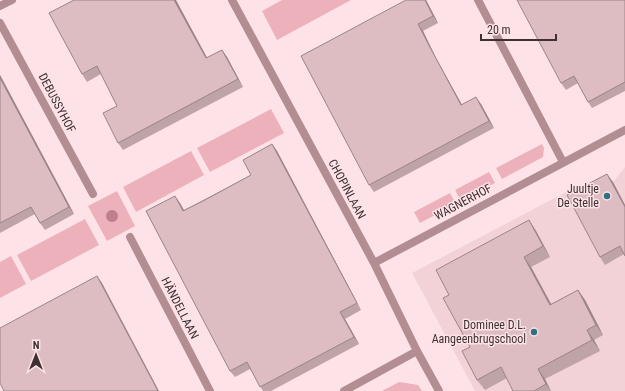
<svg xmlns="http://www.w3.org/2000/svg" width="625" height="391" viewBox="0 0 625 391" font-family="'Roboto Condensed',sans-serif">
  <rect width="100%" height="100%" fill="#fde3e7"/>
  <path fill="#f3d2d7" d="M625,167v38l-12,-23z
    M566,192l6,11 53,47v141h-150l-63,-118z"/>
  <path fill="#edb1bb" d="M282,0h69l-74,40 -15,-29z
    M271,109l13,24 -74,39 -13,-24z
    M542,144l2,4 -1,9 -41,22 -6,-11z
    M191,151l13,24 -68,37 -13,-25z
    M489,172l6,11 -34,18 -6,-11z
    M117,191l18,35 -28,15 -19,-35z
    M450,193l6,11 -36,19 -6,-11z
    M85,219l14,26 -68,36 -14,-26z
    M11,256l15,28 -26,14v-36z
    M399,382l19,3 4,6h-40z"/>
  <g fill="none" stroke-linecap="round" stroke-linejoin="round">
    <path stroke="#b28e93" stroke-width="8" d="M232,0l142,263 43,88 22,40
      M478,0l85,162
      M0,6l12,-6
      M0,23l93,171
      M130,237l80,154
      M374,263l251,-133
      M344,391l73,-40"/>
  </g>
  <circle fill="#bf7f8f" cx="112" cy="216" r="6"/>
  <path fill="#bea3a7" d="M406,0h20l12,23 -15,8 13,27 26,47 19,-1 13,24 -120,64 -5,-7z
    M625,0v91l-33,17 -4,-6 -10,-19 -12,7 -5,-7z
    M184,16l23,42 15,-8 5,7 16,30 -120,63 -5,-7 -1,-37 -16,-32 -14,8 -5,-8z
    M0,75l74,139 -29,16 -5,-7 -5,-9 -35,19z
    M272,144l5,7 84,159 -16,9 14,25 -88,47h-8l-13,-22 -15,8 -5,-6 -50,-168 4,7 67,-35z
    M613,182l12,23v51l-1,-2 -19,11 -5,-8z
    M529,220l7,11 14,26 -19,10 20,37 27,-14 7,10 18,35 -9,5 6,11 -55,28 6,12h-38l-6,-13 -22,12 -8,-10 -7,-33 -21,-52z"/>
  <path fill="#9b8488" d="M174,0h2l35,65 -5,-7z
    M425,0h1l12,23 -5,-7z
    M418,24l5,7 13,27 30,54 -5,-7 -29,-54z
    M222,50l5,7 16,30 -5,-8z
    M0,75l74,139 -5,-7 -69,-129z
    M476,97l5,7 13,24 -5,-7z
    M272,144l5,7 84,159 -4,-7z
    M607,174l6,8 12,23v2z
    M175,196l5,7 8,15 -5,-7z
    M529,220l7,11 14,26 -7,-11z
    M524,257l7,10 26,48 -7,-10z
    M97,276l5,7 57,108h-1z
    M578,290l7,10 18,35 -7,-10z
    M340,312l5,7 14,25 -5,-7z
    M587,330l7,10 6,11 -8,-11z
    M538,369l7,10 6,12 -5,-7z"/>
  <path fill="#ddbdc2" stroke="#9b8488" d="M74,0h100l32,58 16,-8 16,29 -120,64 -15,-30 14,-7 -20,-40 -15,8 -33,-61z
    M406,0h19l8,16 -15,8 14,27 29,54 15,-8 13,24 -120,64 -68,-129z
    M517,0h108v82l-37,20 -14,-26 -13,7z
    M0,78l69,129 -29,16 -9,-16 -31,16z
    M272,144l85,159 -17,9 14,25 -94,50 -13,-25 -17,9 -84,-160 29,-15 8,15 20,-10 48,-26 -8,-15z
    M607,174l18,33v49l-5,-10 -20,11 -33,-62z
    M529,220l14,26 -19,11 26,48 28,-15 18,35 -9,5 5,10 -54,29 8,15 -12,7h-21l-12,-24 -24,13 -15,-29 8,-4 -27,-49 6,-3 -13,-25z
    M97,276l61,115h-154l-4,-8v-55z"/>
  <g fill="#2f7183" stroke="#fde3e7" stroke-width="1.5">
    <circle cx="607" cy="196" r="4"/>
    <circle cx="534" cy="332" r="4"/>
  </g>
  <g text-anchor="middle" dominant-baseline="central" stroke-width="3" stroke-linejoin="round" paint-order="stroke">
    <g font-size="12" fill="#3e3133" stroke="#fde3e7">
      <text transform="translate(57 103) rotate(62)">DEBUSSYHOF</text>
      <text transform="translate(347 189) rotate(62)">CHOPINLAAN</text>
      <text transform="translate(463 202) rotate(-28)">WAGNERHOF</text>
      <text transform="translate(180 308) rotate(63)">HÄNDELLAAN</text>
    </g>
    <g font-size="12" fill="#3e3133" stroke="#fde3e7" text-anchor="end">
      <text x="599" y="189">Juultje<tspan x="599" dy="14">De Stelle</tspan></text>
      <text x="526" y="325">Dominee D.L.<tspan x="526" dy="14">Aangeenbrugschool</tspan></text>
    </g>
  </g>
  <g transform="translate(36 355)" stroke="#fde3e7" stroke-width="3" paint-order="stroke">
  <path d="M0-3L7 15L0 10L-7 15Z" fill="#3e3133"/>
  <text y="-6" font-size="11" font-weight="bold" text-anchor="middle" fill="#3e3133">N</text>
  </g>
  <path d="M481 34v6h75v-6" fill="none" stroke="#3e3133" stroke-width="2"/>
  <text x="487" y="34" font-size="12" fill="#3e3133" stroke="#fde3e7" stroke-width="3" paint-order="stroke">20 m</text>
</svg>
